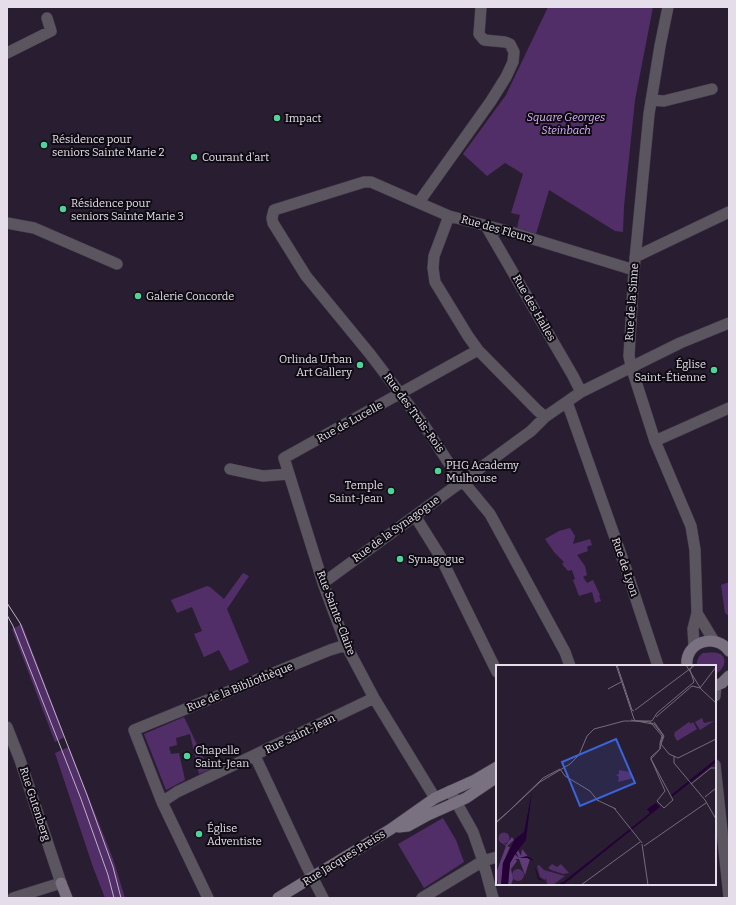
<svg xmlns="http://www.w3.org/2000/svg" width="736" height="905" viewBox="0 0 736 905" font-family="Bitter,serif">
  <rect width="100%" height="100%" fill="#291e31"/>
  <path fill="#522e68" d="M548,7h105l-18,93 -11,106 -1,26 -8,-1 -66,-41 -13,44 -19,-6 3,-13 -9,-2 12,-39 -18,-11 -18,13 -24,-22 43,-59z
    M570,528l5,8 -2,8 17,-5 2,6 -4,1 -1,2 1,3 -11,4 8,11 2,9 -4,2 4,6 6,-3 7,15 -1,1 2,5 -6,2 -3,-11 -13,4 -6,-16 2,-1 -3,-9 -4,1 -6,-7 2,-2 -10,-10 -9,-13 14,-8z
    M243,573l6,3 -22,33 22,53 -19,9 -11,-21 -15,7 -10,-23 8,-3 -10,-24 -15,6 -6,-13 36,-14 3,1 14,12z
    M729,582v34l-4,-3 -4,-28z
    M22,624l43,113 -10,5 -43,-113z
    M703,653c4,0 10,-1 14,0 12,2 8,17 -2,21v-8h-18c-1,-6 2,-10 6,-13z
    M184,717l25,53 -10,4 -9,-40 -14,4 1,7 -8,2 2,7 8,-1 6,27 -19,10 -22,-56z
    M69,747l44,112 12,39h-20l-12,-31 -38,-114z
    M443,818l13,22 8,22 -40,26 -26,-44z"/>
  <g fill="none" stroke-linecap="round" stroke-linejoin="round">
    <g stroke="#43394b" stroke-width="12">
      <path id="minor" d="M668,7l-8,39 -11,68 -15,156 -5,86 2,10 24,75 36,85 4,24 2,63 -4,16 1,17
        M7,53l44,-22 -4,-13
        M651,100l13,1 48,-12
        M419,202l72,-101 15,-24 7,-15 1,-10 -4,-8 -5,-2 -21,-2 -5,-6 2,-27
        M449,216l-15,40 -1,12 2,14 33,54 10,14 59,60 8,7
        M7,223l27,5 83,36
        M486,226l87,150 8,16
        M635,257l94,-45
        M567,402l57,161 34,103
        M655,441l74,-33
        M230,469l33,7 25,-2
        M415,516l25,40 57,116
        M323,583l208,-152 14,-14 36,-25 99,-49 49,-20
        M697,613l17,28
        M570,666l-5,-14 -75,-138 -38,-46 -28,-43 -54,-71 -64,-78 -33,-53 -1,-5 2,-8 90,-28h7l78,34 58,15 127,39
        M255,756l52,111 16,31
        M450,791l23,41 10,29 10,37
        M435,798l-61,-100 -28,-53 -23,-62 -39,-125 194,-108
        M162,802l15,-10 197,-94
        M13,898l48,-15
        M208,898l-46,-96 -28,-72 196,-80 16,-5
        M422,898l61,-37 14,-4"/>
    </g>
    <g stroke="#43394b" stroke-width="12">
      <path id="tertiary" d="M715,696l1,-11
        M7,727l13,33 41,123
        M715,765l14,132"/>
    </g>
    <g stroke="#43394b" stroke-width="12">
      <path id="secondary" d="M687,666c-3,-24 29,-34 42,-15
        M715,686l7,-3 7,-7
        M399,827l9,-1 20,-11 38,-17 31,-21
        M61,883l6,15
        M278,898l113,-69 44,-31 40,-18 22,-13"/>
    </g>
    <use href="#minor" stroke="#5a555f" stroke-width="11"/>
    <use href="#tertiary" stroke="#5a555f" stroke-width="11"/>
    <use href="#secondary" stroke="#797080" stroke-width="11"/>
    <path stroke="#bab3c0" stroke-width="1" d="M7,603l13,20 67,172 26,72 8,31
      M7,615l6,11 68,173 27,76 6,23"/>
  </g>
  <g fill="#4fd399" stroke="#0f0b13" stroke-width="1.5">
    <circle cx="277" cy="118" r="4"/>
    <circle cx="44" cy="145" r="4"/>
    <circle cx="194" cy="157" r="4"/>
    <circle cx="63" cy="209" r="4"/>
    <circle cx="138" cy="296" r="4"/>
    <circle cx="360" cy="365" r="4"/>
    <circle cx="714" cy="370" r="4"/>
    <circle cx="438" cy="471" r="4"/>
    <circle cx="391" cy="491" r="4"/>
    <circle cx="400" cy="559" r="4"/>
    <circle cx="187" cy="756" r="4"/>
    <circle cx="199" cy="834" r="4"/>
  </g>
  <g text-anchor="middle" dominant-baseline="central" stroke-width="4" stroke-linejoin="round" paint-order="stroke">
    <g font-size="11" font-style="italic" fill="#ddb2fb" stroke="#0f0b13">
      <text x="566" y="117">Square Georges<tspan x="566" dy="13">Steinbach</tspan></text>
    </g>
    <g font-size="11" fill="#e5deea" stroke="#0f0b13" text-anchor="start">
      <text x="285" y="118">Impact</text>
      <text x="52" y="139">Résidence pour<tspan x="52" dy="13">seniors Sainte Marie 2</tspan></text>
      <text x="202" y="157">Courant d'art</text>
      <text x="71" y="203">Résidence pour<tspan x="71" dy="13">seniors Sainte Marie 3</tspan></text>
      <text x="146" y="296">Galerie Concorde</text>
      <text x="352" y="359" text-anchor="end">Orlinda Urban<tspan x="352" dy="13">Art Gallery</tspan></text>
      <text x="706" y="364" text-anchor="end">Église<tspan x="706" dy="13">Saint-Étienne</tspan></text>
      <text x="446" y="465">PHG Academy<tspan x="446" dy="13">Mulhouse</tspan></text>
      <text x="383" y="485" text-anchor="end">Temple<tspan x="383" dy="13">Saint-Jean</tspan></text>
      <text x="408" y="559">Synagogue</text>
      <text x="195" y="750">Chapelle<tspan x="195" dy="13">Saint-Jean</tspan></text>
      <text x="207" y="828">Église<tspan x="207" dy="13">Adventiste</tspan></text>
    </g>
    <g font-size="11" fill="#e5deea" stroke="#0f0b13">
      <text transform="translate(497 229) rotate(16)">Rue des Fleurs</text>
      <text transform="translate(632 302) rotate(-86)">Rue de la Sinne</text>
      <text transform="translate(534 308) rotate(60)">Rue des Halles</text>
      <text transform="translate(414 413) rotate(54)">Rue des Trois-Rois</text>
      <text transform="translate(350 422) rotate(-29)">Rue de Lucelle</text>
      <text transform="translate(396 529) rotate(-36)">Rue de la Synagogue</text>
      <text transform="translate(625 567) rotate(71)">Rue de Lyon</text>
      <text transform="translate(336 613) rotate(69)">Rue Sainte-Claire</text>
      <text transform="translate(240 687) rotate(-22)">Rue de la Bibliothèque</text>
      <text transform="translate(300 734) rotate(-26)">Rue Saint-Jean</text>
      <text transform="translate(35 804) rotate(72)">Rue Gutenberg</text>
      <text transform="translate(344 858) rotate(-32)">Rue Jacques Preiss</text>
    </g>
  </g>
  <g transform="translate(496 665)">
    <rect width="220" height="220" fill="#291e31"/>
    <path d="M206,53l2,5 10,-2 -14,9 -5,-8zM193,57l2,2 2,-2 4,7 -20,12 -3,-6 1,-3zM123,105l11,2 4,6 -16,4 1,-5 -3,-2 3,-1zM2.5 173a5.5 5.5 0 1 1 11 0a5.5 5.5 0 1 1-11 0ZM56,199l5,3 4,-3 8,9 -6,1 -12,-4 -3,-2zM43,200l5,5 21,6 -11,8 -7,1 -1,-7 -1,2 -5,-3 -3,-11zM16 210a6 6 0 1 1 12 0a6 6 0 1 1-12 0Z" fill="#522e68"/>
    <path d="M16,172l2,3 -7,6 3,1 -7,16 -2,22h-3l-2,-12 10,-27 -10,-8 10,7zM26,184l8,10 -5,16 -6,-16h-4l2,2 -6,8 2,10 -2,6h-3l2,-22 8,-13 3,6z" fill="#603b78"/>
    <path d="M220,94v3l-44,35 -1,-2zM36,126l-6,49 -10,13 3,5 8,-2 5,3 7,19 6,4 -7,-3 -5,-18 -6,-3h-8l-4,-4 -5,9 -2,22h-7l2,-22 12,-24 9,-7zM160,138l4,4 -97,78 -4,-2 4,-1 87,-69 -3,-4z" fill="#240037"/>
    <path fill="none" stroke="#746b7b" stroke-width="1" d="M120,0l18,54 2,2h1l15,3 10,12 -2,7v6l-9,8v2l14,32 -8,10 7,7 9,-8 -22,-41 9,-10 3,-14 -9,-11 -3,-1 -1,-1 -10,-1h-4l-5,-1M121,0l15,45 2,1M190,0l15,24 15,14M204,23l16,-21M112,24l13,-7M139,45l60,-45M160,52l36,-31 8,2M158,57l10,14 -3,8M165,79l8,10 9,4 38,-19M178,91v7l31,37 11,19M64,104l5,7 25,15 8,10M195,119l20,-16h5M209,132l11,-9M101,135l19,9M118,143l28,35M12,147l35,-34 17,-9M0,157l13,-11M0,158l44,-41 30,-18 9,-9 8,-19 7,-7 30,-8h28l5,-8 37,-31 -4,-12 3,-5M146,179l6,41M148,181l62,-43M85,220l59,-43"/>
    <path fill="#3b64db" fill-opacity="0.15" stroke="#3b64db" stroke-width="2" d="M120,74l19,44 -55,23 -18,-44z"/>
    <rect width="220" height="220" fill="none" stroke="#e5deea" stroke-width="2"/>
  </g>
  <rect width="736" height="905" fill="none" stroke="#e5deea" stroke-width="16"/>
</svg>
